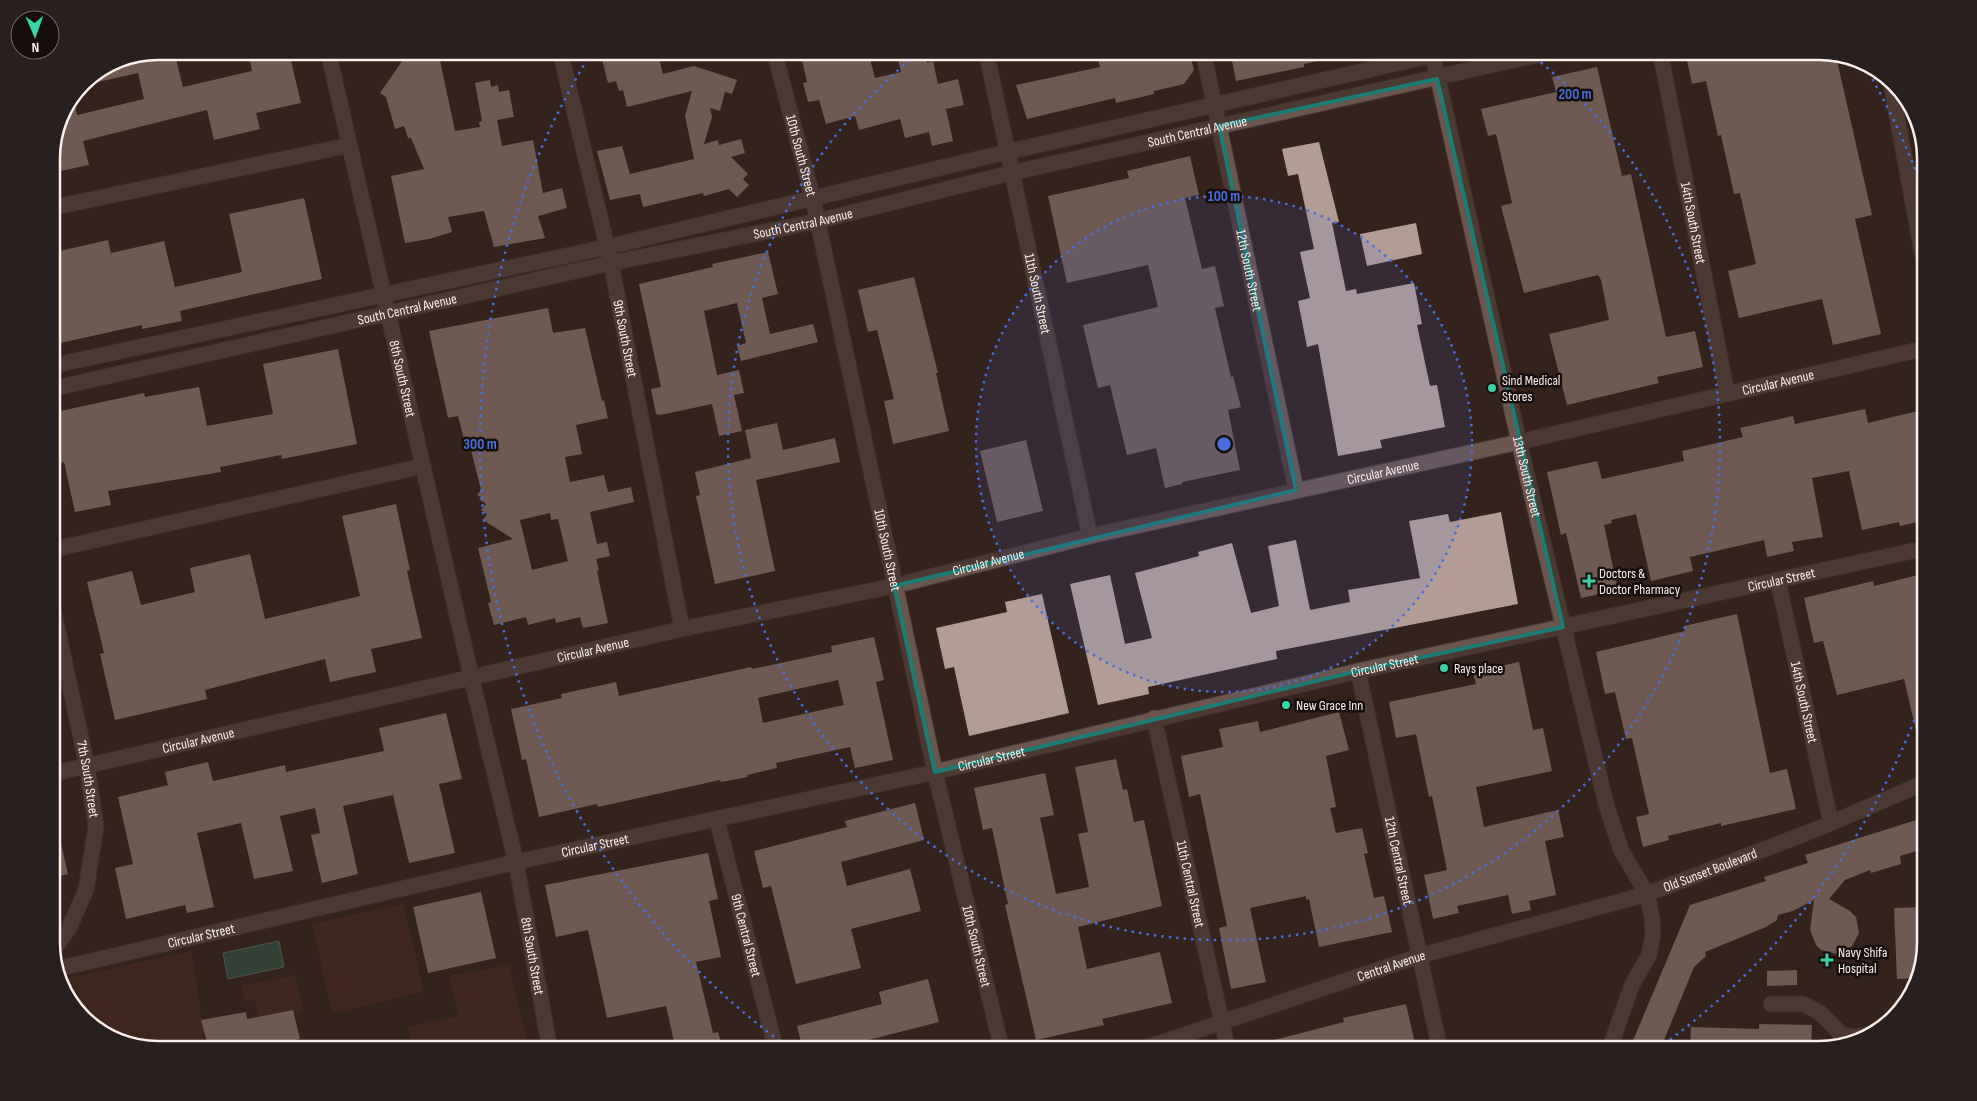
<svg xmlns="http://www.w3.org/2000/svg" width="1977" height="1101" viewBox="0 0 1977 1101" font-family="'Sofia Sans Condensed',sans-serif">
  <rect width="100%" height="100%" fill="#34221d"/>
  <path fill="#4d2a20" d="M403,904l21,88 -92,21 -20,-89z
    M191,951l16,99h-49l-53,-14 -39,-39 -5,-17z
    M509,965l20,85h-123l-2,-10 6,-3 -2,-10 50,-11 -9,-40z
    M295,975l8,37 -9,1 -1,-3 -35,7 -4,-18 -9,2 -3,-15z"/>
  <path fill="#336654" stroke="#6f8f81" d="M279,941l5,26 -56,12 -5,-26z"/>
  <path fill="#b39c95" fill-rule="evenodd" d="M158,51h16l9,36 69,-16 -4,-20h20l1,10 21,-5 11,47 -45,10 4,16 -46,11 -7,-30 -124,31 6,24 -38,8v-22l11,-40 3,-4 10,-3 2,11 67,-16 -6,-26 -58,13 3,-4 34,-23z
    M421,51h17l17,80 25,-4 -1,-5 3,-1 -7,-38 15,-3 1,7 7,-2 1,7 10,-2 5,27 -17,3 5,26 31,-6 10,53 19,-5 5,20 -29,8 7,22 -51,9 -10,-36 -36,6 4,15 -23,7 -24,4 -14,-67 33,-7 -13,-31h-3l-4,-12 -9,3 -9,-32 -6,-4 27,-39z
    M600,51h57l6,23 31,-8 43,14 -5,14 -7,-2 -5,19 -10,-3 2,9 -8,27 14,-4 1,5 22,-6 4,14 -14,4 17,17 -5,5 6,6 -12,12 -8,-8 -25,7 -1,-3 -60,14 -3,-13 -30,6 -13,-49 25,-5 8,28 64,-15 -9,-43 7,-25 -65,16 -4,-17 -4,1 -3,-10 -8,2z
    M800,51h68l7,27 26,-6 -5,-21h28l3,12 6,-2 5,23 20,-5 6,26 -18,4 7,32 -21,5 -3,-14 -24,6 -5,-19 -41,11 -4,-14 -29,8 -7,-24 -11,2 -5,-19 4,-1z
    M1096,51h93l5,19 -10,14 -30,7v3l-38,9 -1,-5 -88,21 -11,-34 84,-18z
    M1230,51h105l1,6 -32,7v3l-68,14z
    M1685,51h134l17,5 36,159 -17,4 26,115 -48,11 -11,-46 -83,19 -11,-47 28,-7 -16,-71 -6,1 -13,-59 -3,1 -12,-55 -14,3z
    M1597,67l25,109 9,-2 35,163 29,-6 8,36 -46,10 2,6 -92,22 -18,-71 60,-14 -8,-40 -3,-5 -74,18 -23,-87 11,-3 -16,-69 -8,2 -7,-27 75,-17 -4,-15z
    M1319,142l20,80 -7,1 14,68 10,-2 1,5 57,-11 8,41 -5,1 13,61 7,-1 8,42 -65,13 2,8 -44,8 -20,-112 -11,3 -9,-46 12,-3 -10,-46 14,-3 -16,-75 -10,2 -6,-27z
    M1190,156l9,39 -14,3 17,71 13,-3 9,40 -9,2 16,69 2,-1 8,31 -13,3 12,60 -58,12v2l-17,4 -9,-40 -29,7 -17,-70 -12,3 -15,-63 75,-18 -10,-42 -81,18 -19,-87 81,-18 -2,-7z
    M304,198l18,81 -142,32 2,10 -40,8v-4l-91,20v-92l57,-13 3,13 53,-12 11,46 67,-15 -13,-58z
    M1416,223l6,31 -55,12 -7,-32z
    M768,252l10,42 -16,4 8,36 43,-10 5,18 -77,19 -4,-15 9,-3 -9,-40 -33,8 13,64 22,-5 5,23 -10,2 8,36 -23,5 -7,-32 -52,11 -4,-1 -5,-25 10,-2 -22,-103 74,-17 -1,-3z
    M914,277l24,96h-2l13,58 -56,13 -9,-43 10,-2 -17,-69 -9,2 -10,-42z
    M548,308l5,25 32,-5 17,73 2,-1 4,18 -32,7 6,29 -17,3 5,25 34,-7 4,17 23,-5 3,15 -44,10 7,32 10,-2 3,14 -14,3 3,11 -2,1 11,52 -25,5 -3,-11 -24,6 -1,-5 -27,7 -2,-8 -32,8 -6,-22 3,-1 -13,-54 35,-9 -30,-19 4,-6 -6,-4 5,-6 -7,-5 2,-2 -4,-2 4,-5 -11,-44 -4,1 -8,-31 -10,2 -19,-87zM550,513l1,7 7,-1 10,42 -36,9 -12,-50z
    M338,349l19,95 -75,15 -1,-4 -61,12 1,5 -113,19 3,14 -36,7 -11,-50 -4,1 -9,-50 93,-20 1,4 54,-10 8,39 66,-12 -10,-50z
    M1865,409l3,14 58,-14v41l-8,1 8,33v36l-26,6 -1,-4 -37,8 -13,-59 -37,7 11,59 -31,5 2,9 -27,6 -3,-17 -74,17 3,14 -42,10 -15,-67 -25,6 1,3 -8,2 14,65 -37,8 -15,-65 -5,2 -14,-63 50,-11 5,18 82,-18 -2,-10 61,-14 -3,-9 53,-12 2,8z
    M777,423l6,27 52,-12 5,24 -84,18 19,91 -60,13 -19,-88 4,-1 -5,-23 56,-14 -6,-28z
    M1026,440l17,71 -46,11 -17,-71z
    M396,504l14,66 -3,1 15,67 -51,11 5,23 -46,10 -5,-23 -120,31 2,9 -92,21 -15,-66 4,-1 -17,-71 45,-11 9,34 54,-13 -5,-24 60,-14 15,65 95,-23 -18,-80z
    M1501,512l17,92 -242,47 1,8 -129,28 1,7 -51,11 -28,-121 40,-9 15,69 27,-6 -17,-65 64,-17 -1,-4 34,-9 19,70 28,-7 -11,-60 28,-6 14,70 40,-8 -2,-12 72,-12 -11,-57 39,-7 2,8z
    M1926,573v174h-6l-16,-68 -67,16 -14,-54 -9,2 -10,-45 69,-17 1,5z
    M1042,594l27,119 -100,23 -15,-69 -9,2 -9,-41 71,-16 -2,-10z
    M1737,614l33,159 17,-4 9,40 -75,17v-3l-53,13 1,4 -26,7 -7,-30 13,-3 -17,-76 -6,1 -11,-47 -10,2 -9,-42 89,-21 -1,-5z
    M874,637l10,43 -8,2 17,78 -38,8 -5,-21 -74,16 1,5 -30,7 1,2 -27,5 -1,-2 -122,27 -1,-3 -58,13 -13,-58 -4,1 -11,-51 51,-11 -1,-4 55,-12 3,14 132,-29 1,2 80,-17 -1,-6zM838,680l6,25 -81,18 -5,-25z
    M1519,662l14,68 10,-2 9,43 -76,16 8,40 74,-17 6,27 -19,4 11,54 -27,6 2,9 -19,4 -4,-19 -51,11 2,7 -26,6 -9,-44 23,-5 -15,-74 -3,1 -13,-63 -20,4 -7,-36 87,-18 -3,-12z
    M1339,712l10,38 -23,6 10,51 -6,1 6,25 26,-5 6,25 -4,1 10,44 10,-2 8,36 -73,15 -10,-48 -3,1v-4l-56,12 16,74 -35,7 -12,-61 8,-2 -27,-132 -11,3 -8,-41 42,-9 -4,-18 39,-8 2,11z
    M446,713l16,66 -23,5 16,69 -46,10 -16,-68 -50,11 15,68 -36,9 -11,-48 9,-2 -5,-25 -35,8 13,55 -39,8 -13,-56 -44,10 17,74 -27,6 -2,-8 -59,14 -11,-51 18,-4 -15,-67 50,-12 -3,-13 43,-10 5,19 72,-16 1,7 98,-21 -5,-23z
    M1116,759l7,31 4,-1 7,33 10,-2 18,86 -84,21 9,42 73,-17 12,51 -70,16 2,6 -68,15 -31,-135 3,-1 -16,-76 -9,2 -9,-42 71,-15 9,42 -14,3 16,76 33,-7 -11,-53 10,-2 -13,-65z
    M915,803l9,37 -83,22 6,24 63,-17 11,42 -70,18 10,39 -65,16 -25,-98 -8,2 -9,-37 93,-24 -2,-6z
    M1926,817v31l-26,8 1,8 -30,9 -1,-3 -25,10 -16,19 21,12 6,6 3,16 -8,15 -15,6 -15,-4 -5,-5 -6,-15 4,-30 -21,11 -15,4 -1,5 -11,7 -61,25 1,4 -12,11 -34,83h-31l61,-145 76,-24 -2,-4 44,-14 -3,-8z
    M57,826l11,48 -17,4v-51z
    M708,853l10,46 -9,2 12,56 -25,5 17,71 5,-1 5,18h-47l-10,-44 -59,12 -19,-88 -32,7 -11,-52z
    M481,892l15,66 -68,15 -15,-66z
    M1926,907v36l-10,35 -19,1 -3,-71z
    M1797,970v15l-30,1v-15z
    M928,979l11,43 -110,28h-26l-6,-24 85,-22 -3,-12z
    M1406,1004l10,44 -162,2v-5l90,-23 -1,-4z
    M293,1010l7,29 -53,11h-38l-8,-30 45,-8 1,7z
    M1759,1024l53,1 -1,25h-121l1,-23 68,2z"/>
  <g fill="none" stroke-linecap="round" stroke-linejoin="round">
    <g stroke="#4c3d39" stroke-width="17">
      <g id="minor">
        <path id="s1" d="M328,51l143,625 45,186 34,188"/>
        <path id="s2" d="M560,51l51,212 71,366"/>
        <path id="s3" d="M774,51l39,148 122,573 67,278"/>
        <path id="s4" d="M986,51l104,485"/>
        <path id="s5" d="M1203,51l93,439"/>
        <path id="s6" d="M1432,51l87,391 87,362 15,46 26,44 5,23 1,18 -4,20 -17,30 -23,65"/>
        <path id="s7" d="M1660,51l67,342"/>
        <path d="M1891,84l35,190"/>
        <path d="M51,208l299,-63"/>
        <path d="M51,366l556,-119 400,-95 444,-101"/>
        <path id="s8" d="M51,389l560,-126 207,-42 193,-48 543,-122"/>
        <path d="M51,550l372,-84"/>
        <path id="s9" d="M1778,581l53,242"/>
        <path id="s10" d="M51,599l36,167 9,60 -10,64 -17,38 -17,24"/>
        <path id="s11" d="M1358,671l82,379"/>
        <path id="s12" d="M1154,718l74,332"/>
        <path id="s13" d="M51,774l631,-145 212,-43 196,-50 429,-94 407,-94"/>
        <path id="s14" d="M717,820l59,230"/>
        <path id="s15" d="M57,969l459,-107 419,-90 423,-101 568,-123"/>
        <path d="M1771,1004h32l16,8 23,23 13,2 19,-3"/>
        <path id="s16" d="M1139,1050l280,-94 228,-62 170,-65 109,-47"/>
      </g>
    </g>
    <use href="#minor" stroke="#6a554f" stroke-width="15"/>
  </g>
  <path d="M0 0H1977V1101H0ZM1437,79l126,548 -205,44 -423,101 -41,-186 402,-96 -77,-364z" fill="#34221d" fill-opacity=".55" fill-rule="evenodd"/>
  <path fill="none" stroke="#1b7c74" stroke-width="4" stroke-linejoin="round" d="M1437,79l126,548 -205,44 -423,101 -41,-186 402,-96 -77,-364z"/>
  <circle cx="1224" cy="444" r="248" fill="#496edc" fill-opacity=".12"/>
  <g fill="none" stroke="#496edc" stroke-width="2.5" stroke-dasharray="2.5 5">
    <circle cx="1224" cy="444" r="248"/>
    <path d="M1529 53A496 496 0 1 1 919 53"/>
    <path d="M1925 692A744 744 0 0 1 1656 1050M792 1050A744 744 0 0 1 590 55M1865 66A744 744 0 0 1 1925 196"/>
  </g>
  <g fill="#38d4a6" stroke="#160e0c" stroke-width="2">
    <circle cx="1492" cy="388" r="5"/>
    <path d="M1586.5 573.5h5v5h5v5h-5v5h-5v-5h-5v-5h5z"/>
    <circle cx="1444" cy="668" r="5"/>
    <circle cx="1286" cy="705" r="5"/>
    <path d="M1824.5 952.5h5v5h5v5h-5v5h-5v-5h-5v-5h5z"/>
  </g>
  <g text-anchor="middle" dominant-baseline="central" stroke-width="5" stroke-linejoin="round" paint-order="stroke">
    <g font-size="14" fill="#fbefeb" stroke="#160e0c">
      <text stroke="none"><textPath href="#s8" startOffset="1175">South Central Avenue</textPath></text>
      <text stroke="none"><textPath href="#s3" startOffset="108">10th South Street</textPath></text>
      <text stroke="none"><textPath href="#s7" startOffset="175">14th South Street</textPath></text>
      <text stroke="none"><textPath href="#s8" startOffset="770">South Central Avenue</textPath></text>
      <text stroke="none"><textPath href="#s5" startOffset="224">12th South Street</textPath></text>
      <text stroke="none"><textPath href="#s4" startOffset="248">11th South Street</textPath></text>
      <text stroke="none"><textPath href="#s8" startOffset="365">South Central Avenue</textPath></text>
      <text stroke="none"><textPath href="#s2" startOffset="295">9th South Street</textPath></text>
      <text stroke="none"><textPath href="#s1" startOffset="336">8th South Street</textPath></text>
      <text stroke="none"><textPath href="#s13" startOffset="1771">Circular Avenue</textPath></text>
      <text stroke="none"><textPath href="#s13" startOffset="1366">Circular Avenue</textPath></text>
      <text stroke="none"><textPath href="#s6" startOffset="436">13th South Street</textPath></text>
      <text stroke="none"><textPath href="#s3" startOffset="512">10th South Street</textPath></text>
      <text stroke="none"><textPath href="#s13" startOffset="961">Circular Avenue</textPath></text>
      <text stroke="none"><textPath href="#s15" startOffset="1768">Circular Street</textPath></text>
      <text stroke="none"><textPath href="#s13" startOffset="556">Circular Avenue</textPath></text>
      <text stroke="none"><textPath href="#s15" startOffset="1362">Circular Street</textPath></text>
      <text stroke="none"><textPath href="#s9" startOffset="124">14th South Street</textPath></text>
      <text stroke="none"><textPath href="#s13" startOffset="151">Circular Avenue</textPath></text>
      <text stroke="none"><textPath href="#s15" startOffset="958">Circular Street</textPath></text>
      <text stroke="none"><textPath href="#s10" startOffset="184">7th South Street</textPath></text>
      <text stroke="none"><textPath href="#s15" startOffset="552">Circular Street</textPath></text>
      <text stroke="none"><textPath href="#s11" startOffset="194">12th Central Street</textPath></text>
      <text stroke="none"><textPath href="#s16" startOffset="599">Old Sunset Boulevard</textPath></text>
      <text stroke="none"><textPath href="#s12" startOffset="170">11th Central Street</textPath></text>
      <text stroke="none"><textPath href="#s14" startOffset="119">9th Central Street</textPath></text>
      <text stroke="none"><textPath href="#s15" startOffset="148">Circular Street</textPath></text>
      <text stroke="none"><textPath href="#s3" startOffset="918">10th South Street</textPath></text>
      <text stroke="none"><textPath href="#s1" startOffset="928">8th South Street</textPath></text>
      <text stroke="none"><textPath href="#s16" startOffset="266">Central Avenue</textPath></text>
    </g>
    <g font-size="14" fill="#fbefeb" stroke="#160e0c" text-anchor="start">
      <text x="1502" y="380">Sind Medical<tspan x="1502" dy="16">Stores</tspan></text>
      <text x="1599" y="573">Doctors &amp;<tspan x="1599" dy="16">Doctor Pharmacy</tspan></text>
      <text x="1454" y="668">Rays place</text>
      <text x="1296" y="705">New Grace Inn</text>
      <text x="1838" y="952">Navy Shifa<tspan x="1838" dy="16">Hospital</tspan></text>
    </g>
  </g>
  <path d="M0 0H1977V1101H0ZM158 60H1819A98 98 0 0 1 1917 158V943A98 98 0 0 1 1819 1041H158A98 98 0 0 1 60 943V158A98 98 0 0 1 158 60Z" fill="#28201e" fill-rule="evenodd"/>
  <path fill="none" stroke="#fbefeb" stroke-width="2.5" d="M158 60H1819A98 98 0 0 1 1917 158V943A98 98 0 0 1 1819 1041H158A98 98 0 0 1 60 943V158A98 98 0 0 1 158 60Z"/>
  <circle cx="1224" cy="444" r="8" fill="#496edc" stroke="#160e0c" stroke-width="2.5"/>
  <g font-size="15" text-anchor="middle" font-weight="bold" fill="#496edc" stroke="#160e0c" stroke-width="5" stroke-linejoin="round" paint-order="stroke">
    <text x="1575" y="99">200 m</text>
    <text x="1224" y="201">100 m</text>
    <text x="480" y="449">300 m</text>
  </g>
  <g transform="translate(35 35) rotate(178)"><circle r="24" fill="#160e0c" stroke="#726865"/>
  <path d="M0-4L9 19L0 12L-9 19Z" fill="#38d4a6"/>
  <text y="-8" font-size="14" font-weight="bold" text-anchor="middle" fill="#fbefeb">N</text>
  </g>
</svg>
